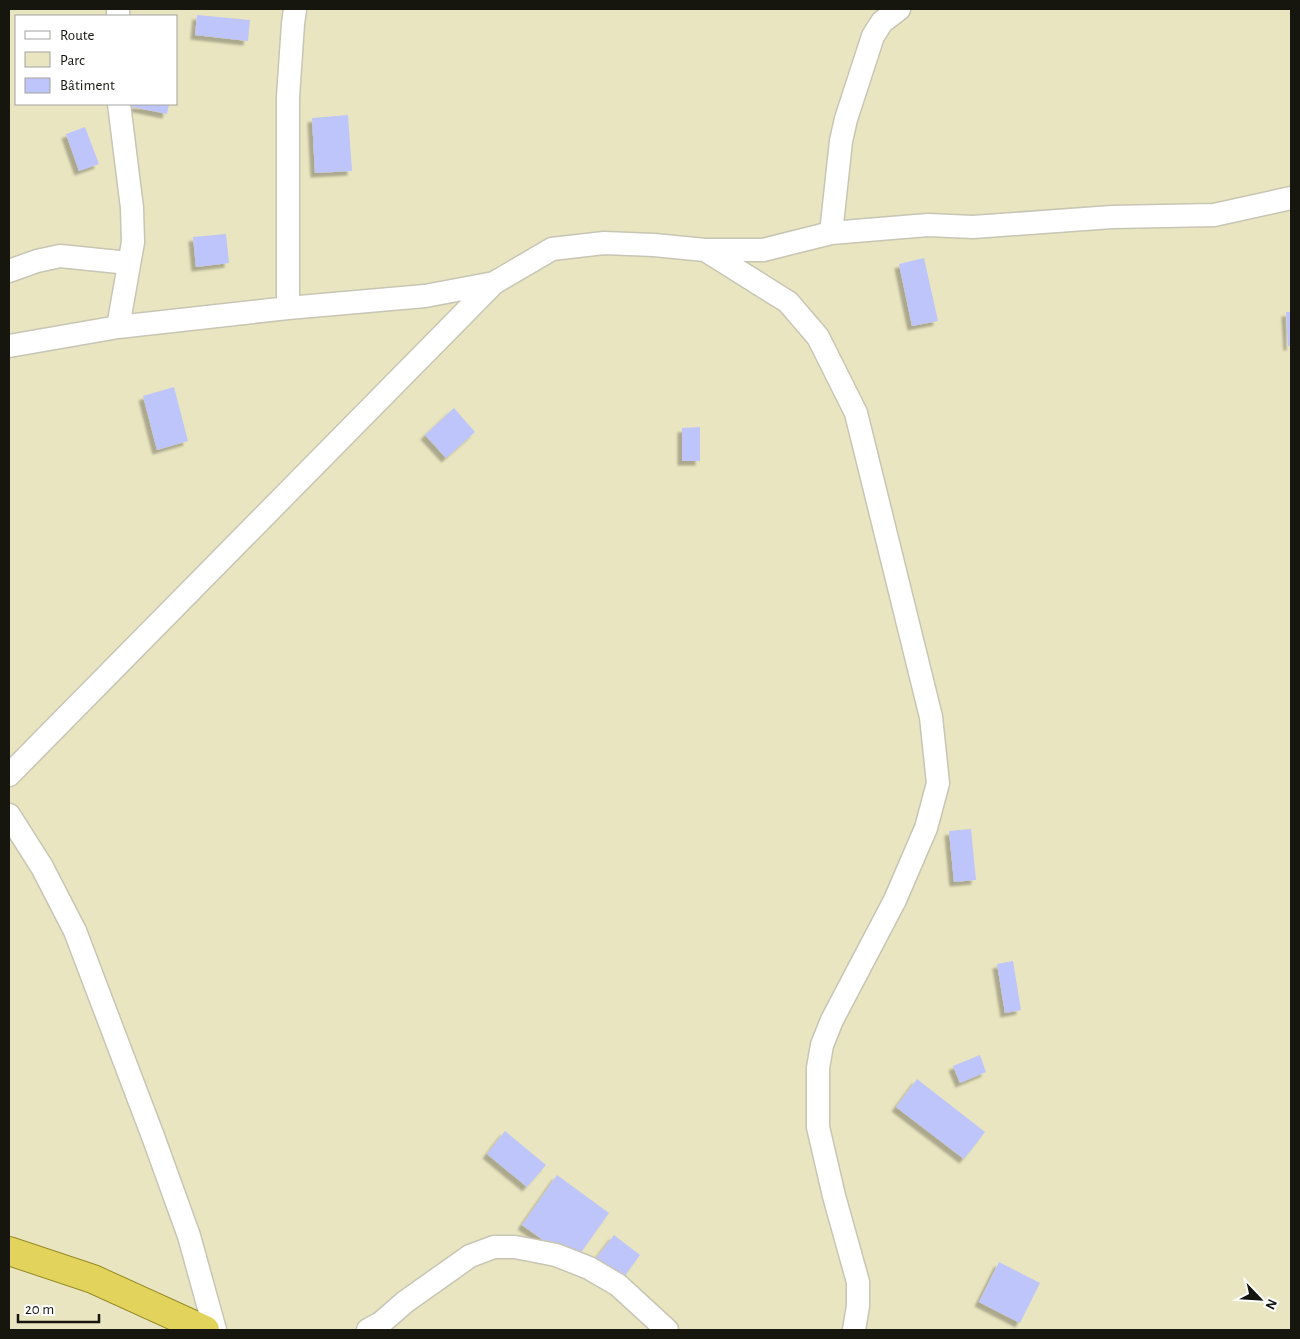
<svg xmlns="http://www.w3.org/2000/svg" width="1300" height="1339" viewBox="0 0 1300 1339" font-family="'Alegreya Sans',sans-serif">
  <defs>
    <filter id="shadow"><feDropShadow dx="-4.5" dy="4.5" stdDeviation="1" flood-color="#0004"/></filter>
  </defs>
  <rect width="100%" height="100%" fill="#fdfbe9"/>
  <path fill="#e9e5c0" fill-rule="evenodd" d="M9,9h1282v1321h-1282zM16,16h160v88h-160z"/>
  <path fill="#bec5fb" filter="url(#shadow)" d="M197,15l53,5 -2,21 -53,-6z
    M129,104h40l-2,10 -39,-8z
    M348,115l4,56 -37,2 -3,-55z
    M85,127l14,37 -20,7 -13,-37z
    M226,234l3,29 -33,4 -3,-30z
    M924,258l14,63 -26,5 -13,-62z
    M1286,312h5v34h-3z
    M174,387l14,54 -31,9 -14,-54z
    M454,408l21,24 -29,26 -21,-23z
    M700,427v34h-18v-33z
    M971,829l5,51 -22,2 -5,-51z
    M1013,961l8,49 -16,3 -8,-49z
    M980,1055l6,17 -26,11 -7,-17z
    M917,1079l68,53 -21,27 -68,-52z
    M505,1131l41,34 -19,22 -40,-33z
    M557,1175l52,38 -35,49 -52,-37z
    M614,1235l26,20 -22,30 -27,-20z
    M999,1262l41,21 -20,40 -41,-21z"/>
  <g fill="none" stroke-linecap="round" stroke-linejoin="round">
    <g stroke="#c7c5b4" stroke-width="25">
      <path id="minor" d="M118,16v-7
        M831,233l10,-92 5,-22 27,-83 9,-14 17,-13
        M705,250l83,52 30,35 38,76 75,304 7,66 -12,45 -31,72 -63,120 -10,25 -4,23v59l16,69 24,86v24l-4,24
        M9,271l28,-10 23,-5 69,7
        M288,308v-211l5,-73 2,-15
        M118,327l15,-85 -1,-34 -13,-104
        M9,346l109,-19 170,-19 137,-12 69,-13 58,-34 52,-6 50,2 51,5h58l68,-17 97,-8 45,2 139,-10 102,-2 77,-17
        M9,775l485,-492
        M9,815l33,52 33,64 79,208 35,97 26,94
        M368,1330l13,-7 24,-21 65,-46 24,-9h21l41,8 33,13 29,17 49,45"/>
    </g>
    <g stroke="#968a26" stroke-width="30">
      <path id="trunk" d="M9,1251l84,28 112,51"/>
    </g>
    <use href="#minor" stroke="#fff" stroke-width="22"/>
    <use href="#trunk" stroke="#e2d35c" stroke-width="28"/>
  </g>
  <rect width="1300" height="1339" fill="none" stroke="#16160f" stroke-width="20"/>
  <rect x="15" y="15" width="162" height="90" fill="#ffffff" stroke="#a2a29f"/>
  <rect x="25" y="31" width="25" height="8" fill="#ffffff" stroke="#a2a29f"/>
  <text x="60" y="40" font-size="15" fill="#16160f">Route</text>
  <rect x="25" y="52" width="25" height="15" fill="#e9e5c0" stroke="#a2a29f"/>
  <text x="60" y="65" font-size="15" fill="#16160f">Parc</text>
  <rect x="25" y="78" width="25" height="15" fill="#bec5fb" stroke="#a2a29f"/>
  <text x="60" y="90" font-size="15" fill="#16160f">Bâtiment</text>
  <g transform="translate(1260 1299) rotate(115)" stroke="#ffffff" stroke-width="4" paint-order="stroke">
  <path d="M0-4L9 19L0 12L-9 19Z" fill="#16160f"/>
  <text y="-8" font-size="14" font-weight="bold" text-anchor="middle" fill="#16160f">N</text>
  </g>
  <path d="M18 1314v8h81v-8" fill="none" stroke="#16160f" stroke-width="2.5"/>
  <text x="25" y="1314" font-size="15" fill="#16160f" stroke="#ffffff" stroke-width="4" paint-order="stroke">20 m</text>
</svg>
